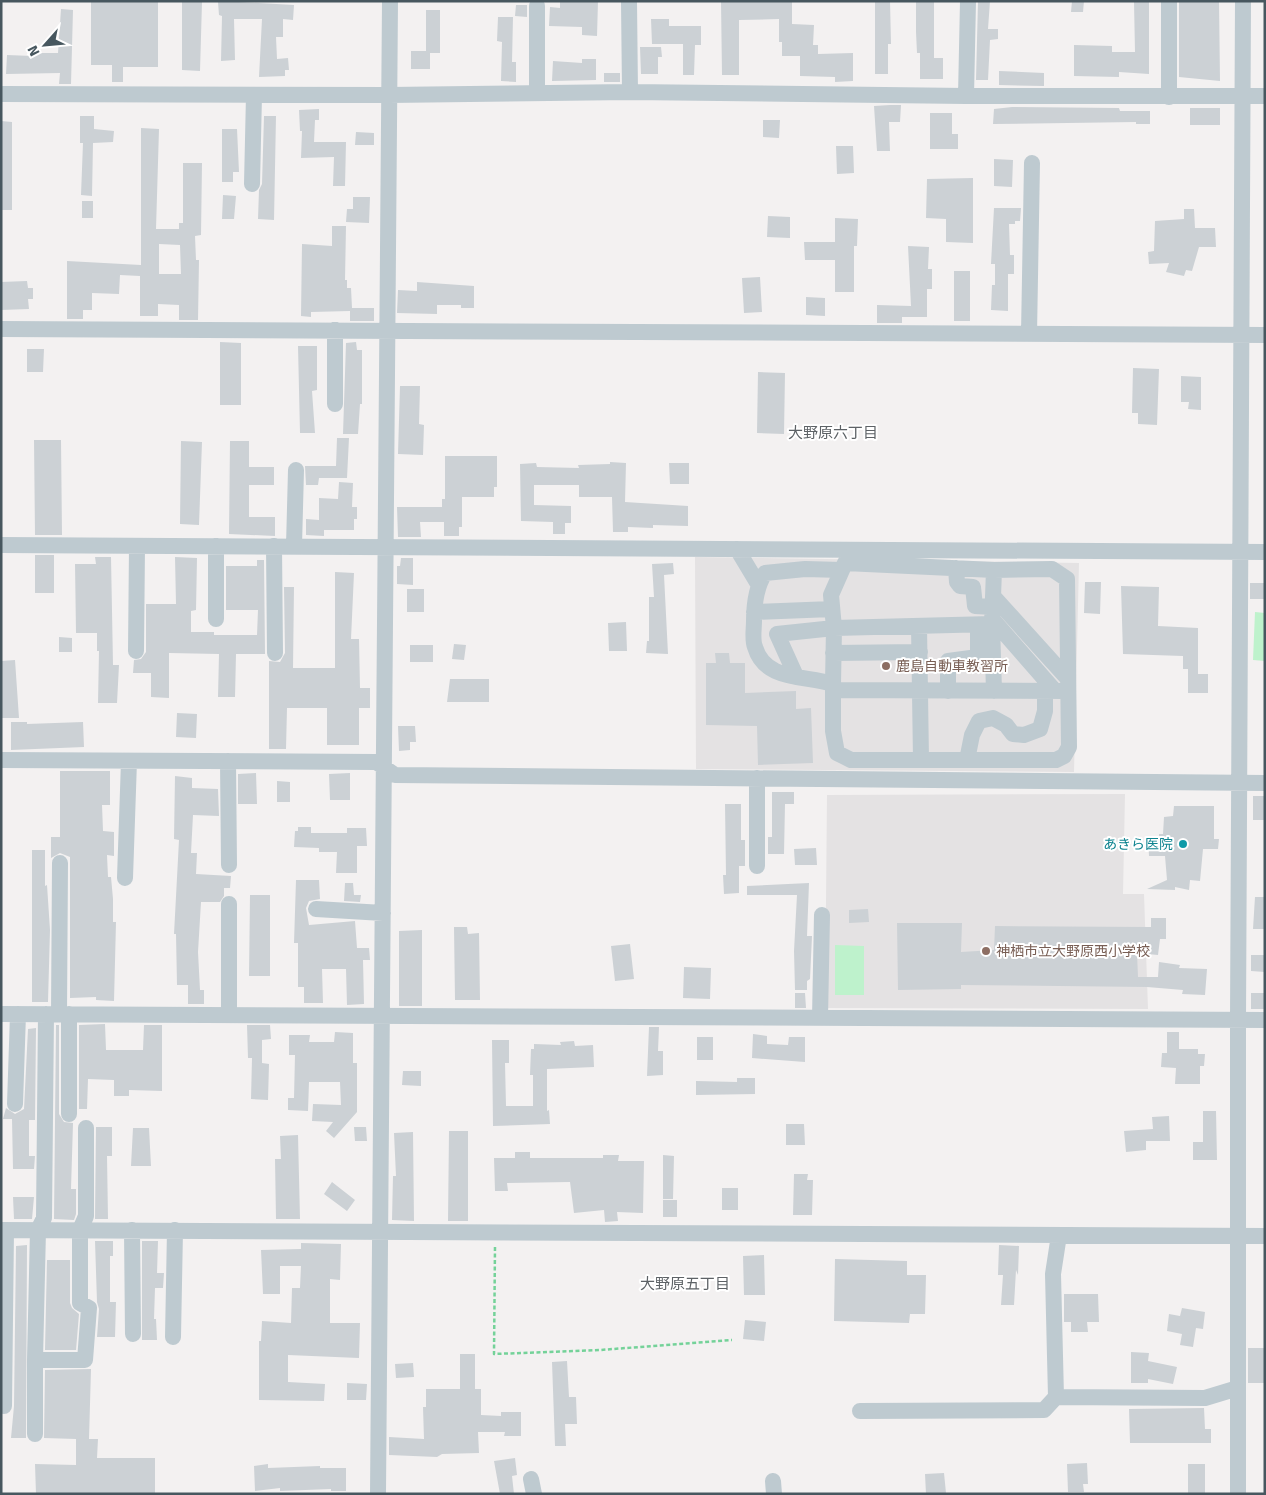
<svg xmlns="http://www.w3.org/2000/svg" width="1266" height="1495" viewBox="0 0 1266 1495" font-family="Signika,'Noto Sans JP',sans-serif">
  <rect width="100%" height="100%" fill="#f3f1f1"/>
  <path fill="#e4e2e3" d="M695,557l384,6 -5,209 -378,-3z
    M1125,794l-2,100h21l4,115 -323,-1 2,-213z"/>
  <path fill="#bef2cc" d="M1255,612l10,1v48l-12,-1z
    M835,945l29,1v49h-29z"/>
  <path fill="#ccd1d5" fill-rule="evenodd" d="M91,1h67v66h-35v15h-11v-17h-21z
    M221,1l73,4 -1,15 -10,-1v18h-7l1,22 11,-1 1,12h-4v6l-26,1 3,-58h-28l1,41 -14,1 1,-45 -3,-1 -1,-13z
    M560,1h38l-1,35 -15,-1v-8l-33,-1 1,-19 10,1z
    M721,1h71v23l22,1 -1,20h5v9l35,-1v28l-18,1v-5l-35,-1v-20h-18v-14h-3v-23l-40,1v55h-17z
    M875,1h15l1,43h-3v30h-13z
    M916,1h18v57h9v21h-23v-26h-3l-1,-21z
    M978,1h12l-2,28h10v10l-8,1 -2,40h-12z
    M1072,1h12l-1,11h-12z
    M1179,1h40l1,80 -41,-4z
    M182,2h20l-2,69 -18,-1z
    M1134,2h15v72l-30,-2v5l-45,-1v-31l38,1v6h23z
    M516,5h11v12l-12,-1z
    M61,9l12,1 -2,74h-12l1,-11 -54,1 1,-19 25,1v-3h26z
    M426,10h14v43h-10v16h-19v-18h15z
    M498,17h15l-1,45h4v20l-15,-1 1,-39 -5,-1z
    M651,19h18v7h32v19h-6l-1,30h-11v-31h-31z
    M640,47h21l1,10h-4v17h-17z
    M582,59h14v21l-44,1 1,-20 29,2z
    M999,71l45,2v13l-45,-1z
    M604,73h16v9h-16z
    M890,105h11l-1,17h-11l1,29h-13l-3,-45z
    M1012,107l107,1 1,3h30v13h-14v-2l-143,2 1,-15z
    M1190,108h30v17h-30z
    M319,109v11h-4l-1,22h32l-1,44h-12l1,-29 -33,1 1,-27h-2l-1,-21z
    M930,113h22v21h6v15h-28z
    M80,116h14v13l20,2 -1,11 -20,1 -1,53 -11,-1 2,-52h-3z
    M264,116h12l-2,104 -16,-1 1,-29 3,-6z
    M763,120h17l-1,18 -16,-1z
    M1,121l11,1v88h-11z
    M141,128l18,1 -3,100h23v-6h4v-60h19l-1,72 -6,1 1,24h3l-1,60h-19v-15l-21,-1v12h-18v-40l-20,-1 -1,19 -27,-1v17h-9v9h-16v-58l74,4zM159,244l21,1 1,29h-22z
    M222,129h15l2,43h-6v10h-11z
    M356,132l18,1v12h-19z
    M836,146h17l1,27 -17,1z
    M994,159l19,1 -1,27 -18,-1z
    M973,178v65l-27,-1v-23l-20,-1 1,-39z
    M223,195l13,1 -2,23h-12z
    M353,197h17l-1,26 -23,-1 1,-13h6z
    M82,201h11v17h-11z
    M994,208h27l-1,13h-5v3h-6l1,31h4v19h-6v37l-17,-1 1,-25h3v-21h-4z
    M1184,209h10l1,19h20l1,19h-17l-7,24 -6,-1 -2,6 -18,-4 3,-9 -20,1 -1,-12 6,-1 1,-30 29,-2z
    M768,216l22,1v21l-23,-1z
    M835,218l23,1 -1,27h-3v46h-19v-32h-30l-1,-18h31z
    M332,226h14l-1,54h2v8h4l1,20h22v13h-24v-10l-39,1v5l-10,-1 1,-72 30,2z
    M908,246l21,1 -1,22h4v20h-5v28h-25v6h-25v-18l34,1z
    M954,271h16v50h-16z
    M760,277l2,35 -18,1 -2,-35z
    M27,281l1,7h5v11h-5l1,10 -28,1v-28z
    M417,282l57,4v22h-13v-3h-24v9l-40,-1 1,-23 19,1z
    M806,297l19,1v18l-19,-1z
    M220,342l21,1v62h-21z
    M356,342l1,8h5v54h-2l-2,30h-15l3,-91z
    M298,346h19v44l-5,1 3,42h-15z
    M27,349h17l-1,23h-16z
    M1133,368l26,1 -2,56 -19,-1v-11h-6z
    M758,372l27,1 -1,61 -27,-1z
    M1181,376l20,1v33l-13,-1 1,-7h-8z
    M400,386h20l-1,38 5,1 -1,30 -25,-1z
    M337,438h12l-2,40h-28l-1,7h-12l-1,-19h31z
    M34,440h27l1,95h-27z
    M181,441l21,1 -3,83 -19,-1z
    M230,441h19v26h25v18h-25v32h26v19l-46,-2z
    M445,456h52v31h-3v10h-32v30h-3v9h-15v-14h-24l1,15h-23l-1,-30h45v-8h3z
    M610,462l16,1 -1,39 63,4v20l-35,-1v3l-25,-1v5h-15l-1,-35h-33v-12h-45v20l37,1v17h-6v11h-12v-12l-32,-1 -1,-57 16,-1 1,4 42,1 -1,-3 32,-1z
    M669,463h20v21h-19z
    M339,482l14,1 -1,24h5v12h-3v11h-30v6l-18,-1v-16l13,1v-22l19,1z
    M35,555h19v38h-19z
    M95,557h16l2,108h6l-2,38h-19l1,-52h-2v-18h-21l-1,-69h21z
    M175,557l22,1 -1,52 -5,1v21h23v3h43l1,-25h-32v-44h31v-6h7l1,94h-29l-1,43h-17l1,-43 -50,-1v45l-18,-1v-24h-18l1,-13 7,-1 5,-7v-48h30z
    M401,558h12v27l-16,-1v-18h3z
    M673,563l1,11 -10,1 4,79 -22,-1 1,-12h2v-44h5l-2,-33z
    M335,572l19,1 -3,66h8l1,49h10v20h-11v37h-32v-37h-40l-1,41h-17v-88l11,1 5,-9 -1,-66h10l-1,81h42z
    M1085,582h16l-1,32 -16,-1z
    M1250,583h15v16h-15z
    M1121,586l38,1 -1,39 40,2v46h10v19h-20v-24h-5v-13l-60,-2z
    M407,589h17v23h-17z
    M626,622l1,29h-18l-1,-28z
    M59,637l13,1v14h-13z
    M454,644l12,1 -2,15 -12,-1z
    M410,645h23v17h-23z
    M715,653h14l1,10h15v30l51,-2v18l15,-1 2,55 -55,2 -1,-39 -51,-1v-62h10z
    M15,660l4,58h-18v-57z
    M450,679h39v23h-42z
    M177,713l20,1 -1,24 -20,-1z
    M11,722h16v2l56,-2 1,25 -73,3z
    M398,726h17l1,16h-6v8l-11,1z
    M60,771h50v34h-8l1,26 11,1v24l-7,-1 1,22h3l2,22v23h3l-2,79 -18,-1v-3l-26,1v-141l-10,-4 -9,5v-21h9z
    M256,773l1,31h-19v-30z
    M350,773v27h-20l-1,-26z
    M175,776l17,2v10l26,1 1,27 -26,-1 -2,38h6l-1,21 35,2 -1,12h-6v8l-4,6h-19l-3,50 2,38h4v14h-16v-19h-11l-1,-51h-2l5,-94 -5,-1z
    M277,781l13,1v20h-13z
    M772,792h22v12h-9l-1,50h-16v-17h4z
    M1253,796h12v24h-12z
    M725,804h16v36h4v26h-6v27l-15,1 -1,-19h3z
    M1174,806h40v33h5l-1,10h-15l-3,32 -10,-1 -1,10 -14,-3v3l-28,-1 20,-9 -2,-24h-16l-1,-19h11v-3h4l1,-17 9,-1z
    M298,827h13v6h36v-5h19l1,18h-10v27h-21l1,-21h-18v-4l-25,-1 1,-16h3z
    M816,848l1,17h-22l-1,-16z
    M32,850h13v36l2,-1 3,45 -2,72h-16z
    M296,880h23l1,19 -11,2 -3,7 3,17 46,-4 2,27h12l1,12h-7l1,44 -17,1 -1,-36h-24l1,34h-19v-16h-6v-44h-4z
    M345,883h8l1,12h7l-1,7 -16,-1z
    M809,883l-2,53h5l-2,43 -3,2v9h-12l-1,-39 3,-56h-50v-9z
    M250,895h20v81h-21z
    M1255,897h10v32h-12z
    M868,909l1,13 -20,1v-13z
    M1151,918h15v21h-6l-2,16 -21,-2 1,24h20l1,-15 21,3 -1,3 28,1 -2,26 -23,-1 1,-4 -36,-3 -186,-2v4l-63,1 -1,-67h65l-1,29 33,-2 1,-24 156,1z
    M454,927h13l1,7 11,-1 1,67h-25z
    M422,930v76h-23v-75z
    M630,944l4,35 -19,2 -4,-35z
    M1251,955h14v17l-14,-1z
    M684,967l27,1 -1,31 -27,-1z
    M795,993h10l1,15h-11z
    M1251,993h14v16h-14z
    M105,1024l1,26h37l1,-25h18v66l-33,-1v6h-15v-16l-26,-1 -1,30h-8v-84z
    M56,1025h3v89l5,8 9,1 -2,66h5v25l-2,6 -20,-1z
    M247,1025h23l1,14 -9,1v23l7,1 -1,36 -17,-1 1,-41h-4z
    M649,1027h10l-1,24h5v24l-16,1z
    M36,1028l-1,92h-6v36h6l-1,13h-21l-1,-50h-9l3,-11 9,6 9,-5 4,-80z
    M335,1032l18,1v30h4v49l-23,26 -8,-7 7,-9 -21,-1 1,-17 28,1 -1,-23h-31l-1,29 -20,-1v-12h6l1,-43h-6v-20h21l-1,7h25z
    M1167,1032h12v17h19v5h7l-1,12h-4v18h-25l1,-16 -15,-1 1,-14h5z
    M753,1034l14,2v8l21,1 1,-8h16v25l-53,-4z
    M697,1037h16v23h-16z
    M492,1040h17v23h-4l1,43h27v-31h-3l1,-26h3v-5l27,1 -1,-3 14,-1 1,5 18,-1 1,22 -47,2v42l2,-1 1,14 -57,2z
    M403,1071h18v15l-19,-1z
    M737,1078h18v16l-59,1v-14l41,1z
    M1203,1111h13l1,49h-24v-18h10z
    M1169,1116l1,25h-24v9l-20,2 -2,-21 29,-2 -1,-12z
    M786,1124h18l1,21h-19z
    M96,1127h16v29h-5l1,63h-13z
    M354,1127h12l1,14h-12z
    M133,1128h16l2,38h-20z
    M449,1131h19v90h-20z
    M413,1132l1,89 -22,-1 1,-44h3l-2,-43z
    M298,1135l2,84h-24l-1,-60h6l-1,-23z
    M515,1152h15v6h73v-3h16l-1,6h26l-1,52 -26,-1 1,9 -13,1 -1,-12 -30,3 -4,-31 -63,1 1,8h-13l-1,-33h21z
    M663,1155l11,1 -1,43h-10z
    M794,1174h14l-1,6h6l-1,35h-19z
    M332,1182l23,18 -8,11 -23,-17z
    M722,1188h16v22h-16z
    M13,1197h21l-2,22h-18z
    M663,1200h14v17h-14z
    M95,1241h18v15h-3v46h6l-1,35h-18l2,-28 -2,-7z
    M142,1241h16l-1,32h7l-1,15h-8l-1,31h2l1,21h-15z
    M301,1243l40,1 -1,36 -10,-1v44h30l-1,35 -71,-3v27l37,2 -1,17 -65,-1v-59h2l1,-20 29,2 1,-35h8l1,-22h-21v28h-17l-2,-44 40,-1z
    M27,1245l-1,193h-15l3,-32 2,-160z
    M999,1245l20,1 -1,29 -2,-5 -2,35h-13l2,-30h-5z
    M764,1255l1,40h-21l-1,-39z
    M835,1259l72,2v14h19l-1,39h-15l-1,9 -75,-2z
    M47,1260h23v43l2,5 7,6 -3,36h-31z
    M1064,1294h34l1,28h-12l1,10h-17v-10h-7z
    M1182,1308l23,4 -2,17 -7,-1 -3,19 -13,-2 2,-11 -15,-3 2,-17 11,2z
    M745,1320l21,2 -2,19 -21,-2z
    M1248,1348h17v35h-17z
    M1131,1352l18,1 -1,8 29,6 -4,17 -25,-5v4h-17z
    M460,1354h15v35h6v26l20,1v-4h20v24h-17l1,-4h-27l1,21 -37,1 -5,3 -48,-2v-18l35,2 -1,-32h3v-18h34z
    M567,1361l2,36h7l1,27h-12l1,22h-11l-3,-84z
    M413,1363l1,14 -18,1 -1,-14z
    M91,1369l-2,70h9l-1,19h58v36h-119l-1,-30 41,1v-26l-32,-1 1,-68z
    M347,1383l20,1 -1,16h-19z
    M1204,1408l1,21h6v14h-81l-1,-34z
    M515,1458l2,17 -5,1 2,18h-14l-6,-33z
    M1087,1463l1,21h-5l1,8h-16l-1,-28z
    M268,1464v4l52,-2v2h26v23h-15v-2l-51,2v-3l-25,3 -1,-25z
    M1188,1464h17v30h-17z
    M944,1473l2,20 -20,1 -1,-20z"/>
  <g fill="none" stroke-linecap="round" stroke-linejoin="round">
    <path stroke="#74d299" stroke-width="2.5" stroke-dasharray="4 2.5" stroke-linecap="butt" d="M495,1247l-1,107 106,-4 132,-10"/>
    <path stroke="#becad0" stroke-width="16" d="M1169,1v96
      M629,2l1,90
      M537,93v-87
      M1,94l388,1 241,-3 336,4h299
      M966,96l2,-95
      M252,184l2,-89
      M1,329l1264,6
      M335,330v74
      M1029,334l3,-171
      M1,545l1264,7
      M274,546l1,107
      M294,546l2,-76
      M737,549l21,35
      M956,568l1,14 3,4 13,1 2,19 18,1
      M805,569l37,1 -11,25 3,33 158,-4 2,-54 58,-1 15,10 2,168 -5,9 -8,4h-205l-14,-7 -4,-22v-47c-30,-9 -68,-3 -78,-37 -3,-7 -1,-18 -1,-26 0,-17 2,-34 11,-48z
      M842,570l3,-7 149,7
      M993,596l75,83
      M754,612l78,-3
      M216,619v-73
      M993,620l62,71
      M992,624l2,67
      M919,626l2,134
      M136,651l1,-105
      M833,653l87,-1
      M796,676l-19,-42 57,-6 -1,56
      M833,690l235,1
      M948,691v-30l30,-4v-32
      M1,760l375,2 19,13 870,8
      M967,760l5,-25 7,-14 14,-3 13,7 7,9 11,1 16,-6 5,-18v-20
      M228,761l1,104
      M757,778v88
      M125,878l4,-117
      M229,904v110
      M316,909l67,4
      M1,1014l1264,6
      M46,1014l-2,204 -6,12 -3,130h50l4,-52 -9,-5v-73l6,-14v-88
      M59,1014l1,-151
      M820,1018l2,-103
      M15,1104l3,-90
      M69,1114v-100
      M1,1230l1264,6
      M132,1230l1,104
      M173,1337l2,-107
      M1056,1397l-3,-123 6,-39
      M4,1406l2,-176
      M860,1411l184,-1 12,-13 149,1 33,-10
      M35,1434v-74
      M531,1479l3,15
      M773,1481l1,13
      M378,1494l12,-1493
      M1238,1494v-474l5,-1019"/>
  </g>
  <g fill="#8d6e63" stroke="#fff" stroke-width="2">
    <circle cx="886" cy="666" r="5"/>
    <circle cx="986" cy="951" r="5"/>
  </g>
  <circle fill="#0f9aa8" stroke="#fff" stroke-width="2" cx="1183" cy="844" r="5"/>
  <g text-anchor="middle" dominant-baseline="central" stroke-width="4" stroke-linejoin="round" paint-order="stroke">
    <g font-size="14" fill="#785e54" stroke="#fff" text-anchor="start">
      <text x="896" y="666">鹿島自動車教習所</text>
      <text x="996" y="951">神栖市立大野原西小学校</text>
    </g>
    <g font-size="14" fill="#0d838f" stroke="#fff" text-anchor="end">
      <text x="1173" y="844">あきら医院</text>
    </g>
    <g font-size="15" fill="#5d6266" stroke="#fff">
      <text x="833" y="433">大野原六丁目</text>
      <text x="685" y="1284">大野原五丁目</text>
    </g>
  </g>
  <rect width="1266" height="1495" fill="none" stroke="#47575f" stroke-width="5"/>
  <g transform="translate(45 45) rotate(243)" stroke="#ffffff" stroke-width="4" paint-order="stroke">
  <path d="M0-4L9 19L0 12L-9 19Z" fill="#47575f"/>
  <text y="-8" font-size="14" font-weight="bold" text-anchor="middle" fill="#47575f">N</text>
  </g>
</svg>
